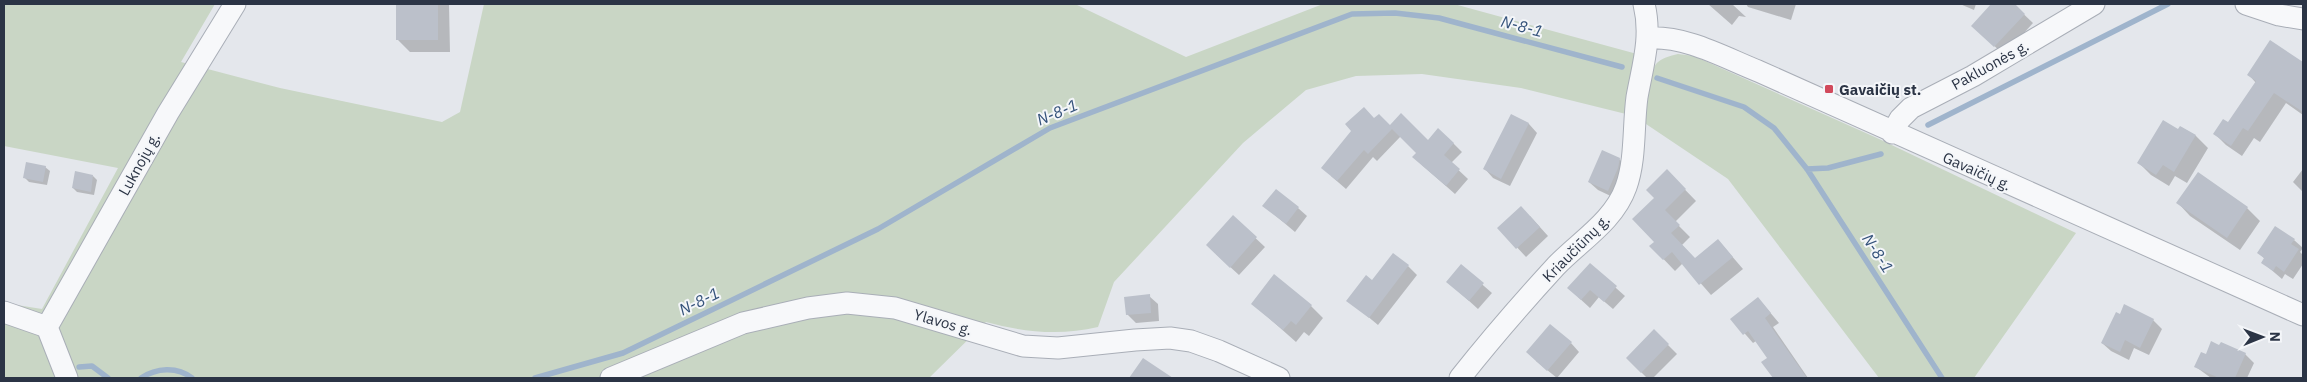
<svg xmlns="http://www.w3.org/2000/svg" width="2307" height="382" viewBox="0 0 2307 382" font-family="'IBM Plex Sans',sans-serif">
  <rect width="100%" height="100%" fill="#e4e7ec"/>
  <path fill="#c9d6c5" d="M4,4h211l-34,58 99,26 162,34 18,-10 24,-108h591l111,53 137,-53h131l183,50 -11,60 -105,-26 -99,-14 -66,2 -50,14 -63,53 -129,139 -16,45c-38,9 -75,5 -112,-5l-57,56h-925v-75l38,6 76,-141 -114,-22z
    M1678,54l16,2 183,82 199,95 -102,145h-95l-151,-199 -85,-57c3,-15 5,-47 13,-58 5,-6 14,-8 22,-10z"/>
  <path fill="#0003" d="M397,4h52l1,48h-40l-12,-12z
    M1708,4h24l14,13 -7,-1 -7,9z
    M1746,4h50l-5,16 -43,-13z
    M1960,4h16l-2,6z
    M1993,4h20l20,19 -29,32 -31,-29z
    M2270,42l33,22v51l-17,-12 -26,39 -6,-4 -12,18 -16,-11 -11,-11 14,-10 27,-41 -7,-8z
    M1512,116l17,8 8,9 -27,53 -17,-8 -8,-9z
    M1375,120l53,22 25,1 9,9 -11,11 17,16 -13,15 -33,-29 -4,-12 -17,-17 -24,25 -4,-4 -27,32 -15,-13z
    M2181,127l15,9 12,12 -21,35 -12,-7 -6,10 -18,-11 -12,-12z
    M1619,159l9,9 -11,31 -19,-9 -9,-8z
    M45,167l5,4 -3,14 -18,-3 -4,-4z
    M2303,169v23l-10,-10z
    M1667,171l29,30 -21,21 15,15 -8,8 13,14 23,-19 25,29 -32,26 -28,-32 -8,8 -24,-25 5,-4v-44z
    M2198,174l49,34 13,13 -20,29 -50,-34 -12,-13z
    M93,176l4,4 -3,15 -17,-3 -4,-4z
    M1264,206l34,2 9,8 -12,16z
    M1530,216l18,20 -22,21 -27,-29z
    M1233,217l32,30 -26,28 -23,-21z
    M2294,240l9,8 -3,4 3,3v9l-10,15 -8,-5 -3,5 -20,-17 3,-3 -6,-6z
    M1590,265l35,31 -12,13 -14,-12 -9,11 -12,-11z
    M1408,266l9,9 -39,50 -30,-25 24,-18z
    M1461,266l31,27 -14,16 -30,-27z
    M1149,296l9,8 1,17 -23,2 -9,-9z
    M1758,298l21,25 -6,4 35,51h-33l-3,-3 -3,-17 -13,-17 -3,2 -21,-24z
    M1252,303l59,3 12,12 -14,18 -5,-4 -8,10z
    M2153,320l9,9 -13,26 -15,-7 -5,12 -18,-9 -9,-8z
    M1654,331l23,23 -24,24h-6l-20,-20z
    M1571,343l8,9 -22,26 -21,-17z
    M2245,354l9,9 -7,15h-36l-15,-11 10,-12z"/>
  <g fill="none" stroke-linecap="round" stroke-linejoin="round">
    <path stroke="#9fb4cc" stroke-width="5.5" d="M1657,78l87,29 30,21 33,41 135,209
      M1928,125l240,-121
      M1807,169l21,-1 53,-14
      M79,367l13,-1 16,12
      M141,378c15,-10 36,-12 51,0
      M535,378l88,-25 255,-124 172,-101 302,-114 43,-1 44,5 183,49"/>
  </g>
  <path fill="#bbc0ca" d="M396,4h42v36h-42z
    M1991,4h24l10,10 -31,33 -23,-21z
    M2270,40l33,22v50l-29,-19 -26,38 -5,-3 -12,18 -18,-12 10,-15 5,3 28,-41 -9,-6z
    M1364,107l10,11 5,-4 11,11 11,-12 27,27 10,-12 16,15 -10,12 16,14 -14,17 -34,-29 4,-4 -24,-24 -24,25 -4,-4 -27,31 -16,-13 30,-37 -6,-7z
    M1511,114l18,9 -28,56 -18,-10z
    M2163,120l15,9 2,-3 16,9 -22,37 -11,-7 -7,10 -19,-12z
    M1602,150l18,8 -2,10 -10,23 -20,-9z
    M26,162l20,4 -3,16 -20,-4z
    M1667,169l19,20 -21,21 15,15 -9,8 24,25 23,-19 15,18 -34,28 -27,-33 -9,8 -14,-14 5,-4 -22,-23 22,-21 -8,-8z
    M75,171l18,4 -2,17 -19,-4z
    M2198,172l50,35 -21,31 -51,-35z
    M1276,189l23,18 -13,17 -24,-18z
    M1521,206l19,21 -24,22 -19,-21z
    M1233,215l24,22 -27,31 -24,-23z
    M2275,226l20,13 -4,5 8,5 -15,23 -8,-6 -3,5 -12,-8 3,-5 -7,-5z
    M1393,253l16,12 -40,53 -23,-17 20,-26 6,5z
    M1590,263l27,23 -13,16 -14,-12 -9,10 -14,-12z
    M1461,264l23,19 -15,18 -23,-19z
    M1274,274l38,31 -16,20 -5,-4 -8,9 -32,-26z
    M1150,294l1,19 -25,2 -2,-18z
    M1758,297l13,16 -6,5 42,60h-34l-12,-16 6,-4 -19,-27 -5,4 -13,-16z
    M2124,304l30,15 -14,29 -15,-8 -5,12 -19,-9 15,-31 4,2z
    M1550,324l22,18 -25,29 -21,-19z
    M1654,329l15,15 -28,29 -15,-15z
    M2211,341l8,4 2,-3 25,11 -11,25h-16l-25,-11 7,-15 5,2z
    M1143,358l30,20h-44z"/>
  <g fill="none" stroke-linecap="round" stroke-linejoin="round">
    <g stroke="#a9aeb7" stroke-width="23">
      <path id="minor" d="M2246,4l33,11 24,4
        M1648,38c39,-2 75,19 110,33l545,244
        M1892,133l8,-14 11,-11 62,-32 121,-72
        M4,312l43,15
        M47,327l121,-214 67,-109
        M47,327l20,51
        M611,378l132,-55 65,-15 39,-5 48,5 128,38 35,2 77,-8 35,-2 21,3 28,10 60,27
        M1460,378c30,-38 63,-76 96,-112 24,-25 58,-45 70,-79 10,-28 7,-61 11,-90 6,-33 15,-60 7,-93"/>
    </g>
    <use href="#minor" stroke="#f7f8fa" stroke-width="21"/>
  </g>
  <rect fill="#d1495b" stroke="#f4f6f9" stroke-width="2" x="1824" y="84" width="10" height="10" rx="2.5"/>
  <g text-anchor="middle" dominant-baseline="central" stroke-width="4" stroke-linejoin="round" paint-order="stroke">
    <g font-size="15" fill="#2b3445" stroke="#f4f6f9">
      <text transform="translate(1990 65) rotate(-29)">Pakluonės g.</text>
      <text transform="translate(139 164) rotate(-61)">Luknojų g.</text>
      <text transform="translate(1977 171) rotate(24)">Gavaičių g.</text>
      <text transform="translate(1576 248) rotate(-45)">Kriaučiūnų g.</text>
      <text transform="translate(943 322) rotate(16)">Ylavos g.</text>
    </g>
    <g font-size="15" font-weight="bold" fill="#2b3445" stroke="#f4f6f9" text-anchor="start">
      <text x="1839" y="89">Gavaičių st.</text>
    </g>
    <g font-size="16" font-style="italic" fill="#34527a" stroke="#f4f6f9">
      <text transform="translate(1522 26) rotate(15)">N-8-1</text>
      <text transform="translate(1057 112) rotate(-23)">N-8-1</text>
      <text transform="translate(1878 253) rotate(57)">N-8-1</text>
      <text transform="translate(699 301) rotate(-26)">N-8-1</text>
    </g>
  </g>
  <rect width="2307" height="382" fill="none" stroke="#2b3445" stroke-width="10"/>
  <g transform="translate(2262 337) rotate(89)" stroke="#f4f6f9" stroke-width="4" paint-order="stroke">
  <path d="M0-4L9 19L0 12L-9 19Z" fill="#2b3445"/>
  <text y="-8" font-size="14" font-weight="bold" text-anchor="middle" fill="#2b3445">N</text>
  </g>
</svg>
